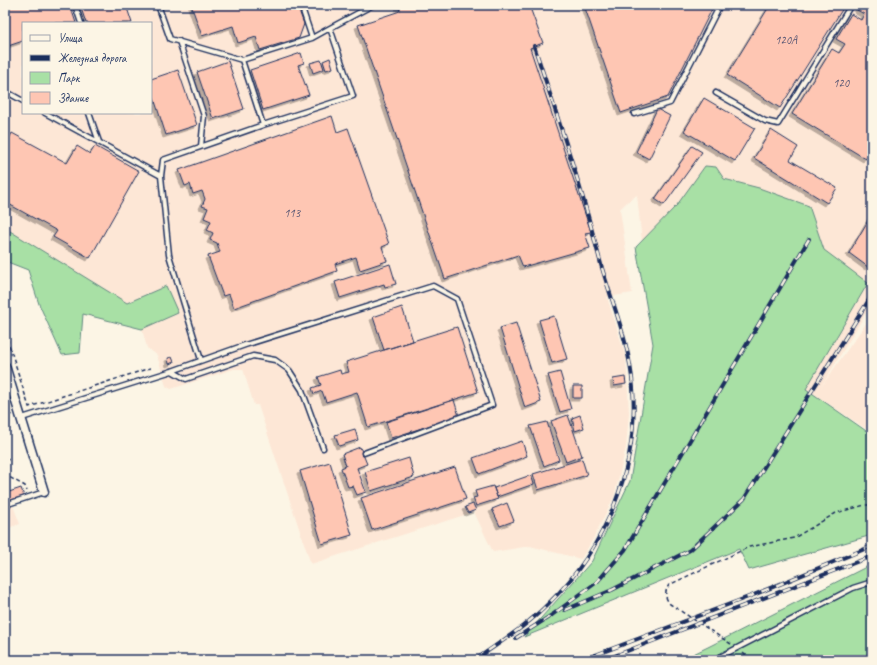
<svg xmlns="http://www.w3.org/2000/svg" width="877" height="665" viewBox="0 0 877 665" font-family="Caveat,sans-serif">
  <defs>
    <filter id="shadow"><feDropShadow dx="-3" dy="3" stdDeviation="0" flood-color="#0004"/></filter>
  </defs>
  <rect width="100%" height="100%" fill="#fcf5e5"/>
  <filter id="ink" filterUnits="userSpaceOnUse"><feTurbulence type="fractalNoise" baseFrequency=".025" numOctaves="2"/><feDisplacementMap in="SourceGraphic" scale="8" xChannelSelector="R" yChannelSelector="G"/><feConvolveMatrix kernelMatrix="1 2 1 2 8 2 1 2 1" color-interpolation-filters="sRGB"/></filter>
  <g filter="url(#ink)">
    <path fill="#fde7d6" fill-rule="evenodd" d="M5,5h867v298l-51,84 51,-72v118l-66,-44 -157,-81 -12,-113 -10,7 -7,7 12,84 -25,4 19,60 3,56 -3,34 -12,50 -21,42 -12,20 -51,-13 -37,6 -19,-40 -163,52 -53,-159h-4l-11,-36h-9l-63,20 -5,-3 -9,-31 -10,-7 -5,-19 -103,-25 -11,-34 -23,-9zM23,23h128v90h-128z
      M5,485l15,39 -15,5z"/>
    <path fill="#a8e0a5" stroke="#628882" d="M705,166l11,1 8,12 35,9 50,18 15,44 44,33 -62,106 66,46v100l-123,35 -10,-21 -215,88 68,-76 38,-80 23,-137 -17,-97 41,-42z
      M5,228l122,75 39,-17 12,27 -36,16 -59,-15 -3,39 -18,2 -23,-51 -11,-34 -23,-9z
      M872,564v96h-191l27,-13z"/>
    <path fill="#fec6b3" stroke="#1b2f5e" filter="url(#shadow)" d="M5,5h65l6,18h-53v18l-18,6z
      M80,5h46l6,18h-46z
      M191,5h106l7,19 -5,14 -39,12 -4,-13 -18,6 -5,-17 -31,10z
      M398,5h131l14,38 -13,5 61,184 -6,1 5,15 -67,19 -5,-12 -73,24 -87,-254 42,-14z
      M584,5h130l-46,92 -47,16z
      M770,5h75l-65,103 -53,-33z
      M860,5h12v145l-6,9 -74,-45 40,-65 7,4 6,-9 -9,-5 15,-25 10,6 3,-6 -7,-4z
      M301,53l3,10 -6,2 11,30 -46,15 -13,-40z
      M330,58l3,10 -7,2 -3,-9z
      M321,60l3,9 -11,4 -3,-10z
      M228,61l16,48 -31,10 -16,-47z
      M178,70l19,55 -31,10 -15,-46v-10z
      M704,98l51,30 -20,33 -51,-30z
      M657,109l13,7 -21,43 -13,-7z
      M332,116l5,16 11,-4 41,116 -7,3 5,14 -27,9 -4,-13 -21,7 2,7 -103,37 -5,-14 -6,2 -15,-40 12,-4 -3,-9 -7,-3 3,-7 -6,-3 4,-9 -7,-3 4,-10 -6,-2 3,-7 -3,-8 -9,3 -3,-10 -5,2 -6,-16z
      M771,130l27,17 -8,13 47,28 -10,15 -73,-45z
      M12,133l55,30 10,-17 13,8 5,-8 44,25 -49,87 -37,-21 4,-6 -52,-29v-56z
      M692,146l10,6 -38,53 -9,-6z
      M872,214v47l-4,6 -19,-14z
      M390,264l6,20 -11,3 -1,-3 -44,14 -5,-16z
      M402,307l11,34 -29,9 -11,-33z
      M554,316l13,43 -15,4 -13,-43z
      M516,323l25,79 -16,6 -25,-80z
      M457,327l21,65 -110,35 -11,-35 -31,10 -4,-11 -8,3 -2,-6 9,-3 -3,-8 22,-7 1,4 8,-2 -3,-10z
      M172,357l2,5 -5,2 -1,-6z
      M560,372l11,37 -11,3 -12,-37z
      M625,377l1,7 -12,2 -1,-7z
      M573,386h9v12h-9z
      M454,400l5,16 -68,22 -5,-16z
      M568,415l14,41 -16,6 -15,-41z
      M580,415l4,13 -9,3 -3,-13z
      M547,422l12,38 -15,6 -14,-40z
      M355,429l3,11 -19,6 -4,-11z
      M522,441l5,15 -48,18 -6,-16z
      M360,447l7,17 -10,4 9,24 -9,3 -4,-9 -5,1 -7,-19 5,-2 -4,-12z
      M409,458l5,19 -43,14 -6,-19z
      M582,459l5,16 -49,15 -5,-16z
      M330,462l22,73 -30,9 -22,-73z
      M455,467l11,32 -94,31 -11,-32z
      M531,475l3,9 -37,13 -3,-9z
      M493,486l5,13 -22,7 -3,-8 4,-1 -2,-6z
      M21,488l3,8 -16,5 -2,-8z
      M507,503l7,18 -14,5 -8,-17z
      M473,504l3,6 -8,3 -3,-6z"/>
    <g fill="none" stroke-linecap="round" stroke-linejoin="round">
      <g stroke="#1b2f5e" stroke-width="7">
        <path id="lane" d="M75,5l6,18
          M158,5l12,34 72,21 21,65 -100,35 -2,16 8,79 32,105
          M301,5l11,33
          M179,41l25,75 -3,30
          M242,60l70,-22 18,-10
          M5,91l18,10
          M716,93l49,28 13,3 73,-119
          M45,113l116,63
          M89,113l10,29
          M634,114l36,-11 50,-98
          M263,125l90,-29 -23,-68 43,-23
          M172,371l14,8 67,-23 22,4 14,10 13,20 21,58
          M22,418l150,-47 73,-26 188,-59 24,13 35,106 -128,48
          M5,505l39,-13
          M714,660l139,-72 19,-6"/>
      </g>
      <g stroke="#1b2f5e" stroke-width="11">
        <path id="street" d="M5,366l39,126"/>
      </g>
      <path stroke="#1b2f5e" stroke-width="1.5" stroke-dasharray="4 3" stroke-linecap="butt" d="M5,332l24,75 121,-39 1,4
        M5,428l6,-14
        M5,461l4,-2
        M5,465l4,12 16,9 2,5
        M731,644l-61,-40c-5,-6 -6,-12 -1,-19l80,-38 45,-9 42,-25 29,-8h7
        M743,653l7,7"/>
      <use href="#lane" stroke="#fcf5e5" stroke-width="4"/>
      <use href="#street" stroke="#fcf5e5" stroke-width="8"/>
      <g stroke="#1b2f5e" stroke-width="4">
        <path id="rail" d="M565,610l47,-20 78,-40 54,-51 128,-204
          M516,638l36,-23 45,-33 28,-32 184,-311
          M475,660c25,-18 52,-34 74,-57 56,-55 90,-135 84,-215 -3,-42 -19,-80 -31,-120 -8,-30 -16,-61 -25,-90 -14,-44 -28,-88 -43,-132
          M582,660l169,-64 121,-50
          M604,660l268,-104"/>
      </g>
      <use href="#rail" stroke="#fcf5e5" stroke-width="2.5" stroke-dasharray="8" stroke-linecap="butt"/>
    </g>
  </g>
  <g text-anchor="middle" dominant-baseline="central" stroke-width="3.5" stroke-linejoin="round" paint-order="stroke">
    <g font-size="12" fill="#545573">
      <text x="786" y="40">120А</text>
      <text x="841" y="83">120</text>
      <text x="292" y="213">113</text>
    </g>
  </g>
  <rect width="877" height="665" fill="none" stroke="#fcf5e5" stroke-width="20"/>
  <rect x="10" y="10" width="857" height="645" fill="none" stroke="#1b2f5e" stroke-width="1.5" filter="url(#ink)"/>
  <rect x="22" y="22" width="130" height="92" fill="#fcf5e5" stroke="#a2a6af"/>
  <rect x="30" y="35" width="20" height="6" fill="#fcf5e5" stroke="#a2a6af"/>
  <text x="58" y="42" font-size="12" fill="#1b2f5e">Улица</text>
  <rect x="30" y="55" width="20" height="6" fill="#1b2f5e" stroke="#a2a6af"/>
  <text x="58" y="62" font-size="12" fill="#1b2f5e">Железная дорога</text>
  <rect x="30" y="72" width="20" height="12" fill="#a8e0a5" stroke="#a2a6af"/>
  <text x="58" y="82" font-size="12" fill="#1b2f5e">Парк</text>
  <rect x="30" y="92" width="20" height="12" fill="#fec6b3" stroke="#a2a6af"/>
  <text x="58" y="102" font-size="12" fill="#1b2f5e">Здание</text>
</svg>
